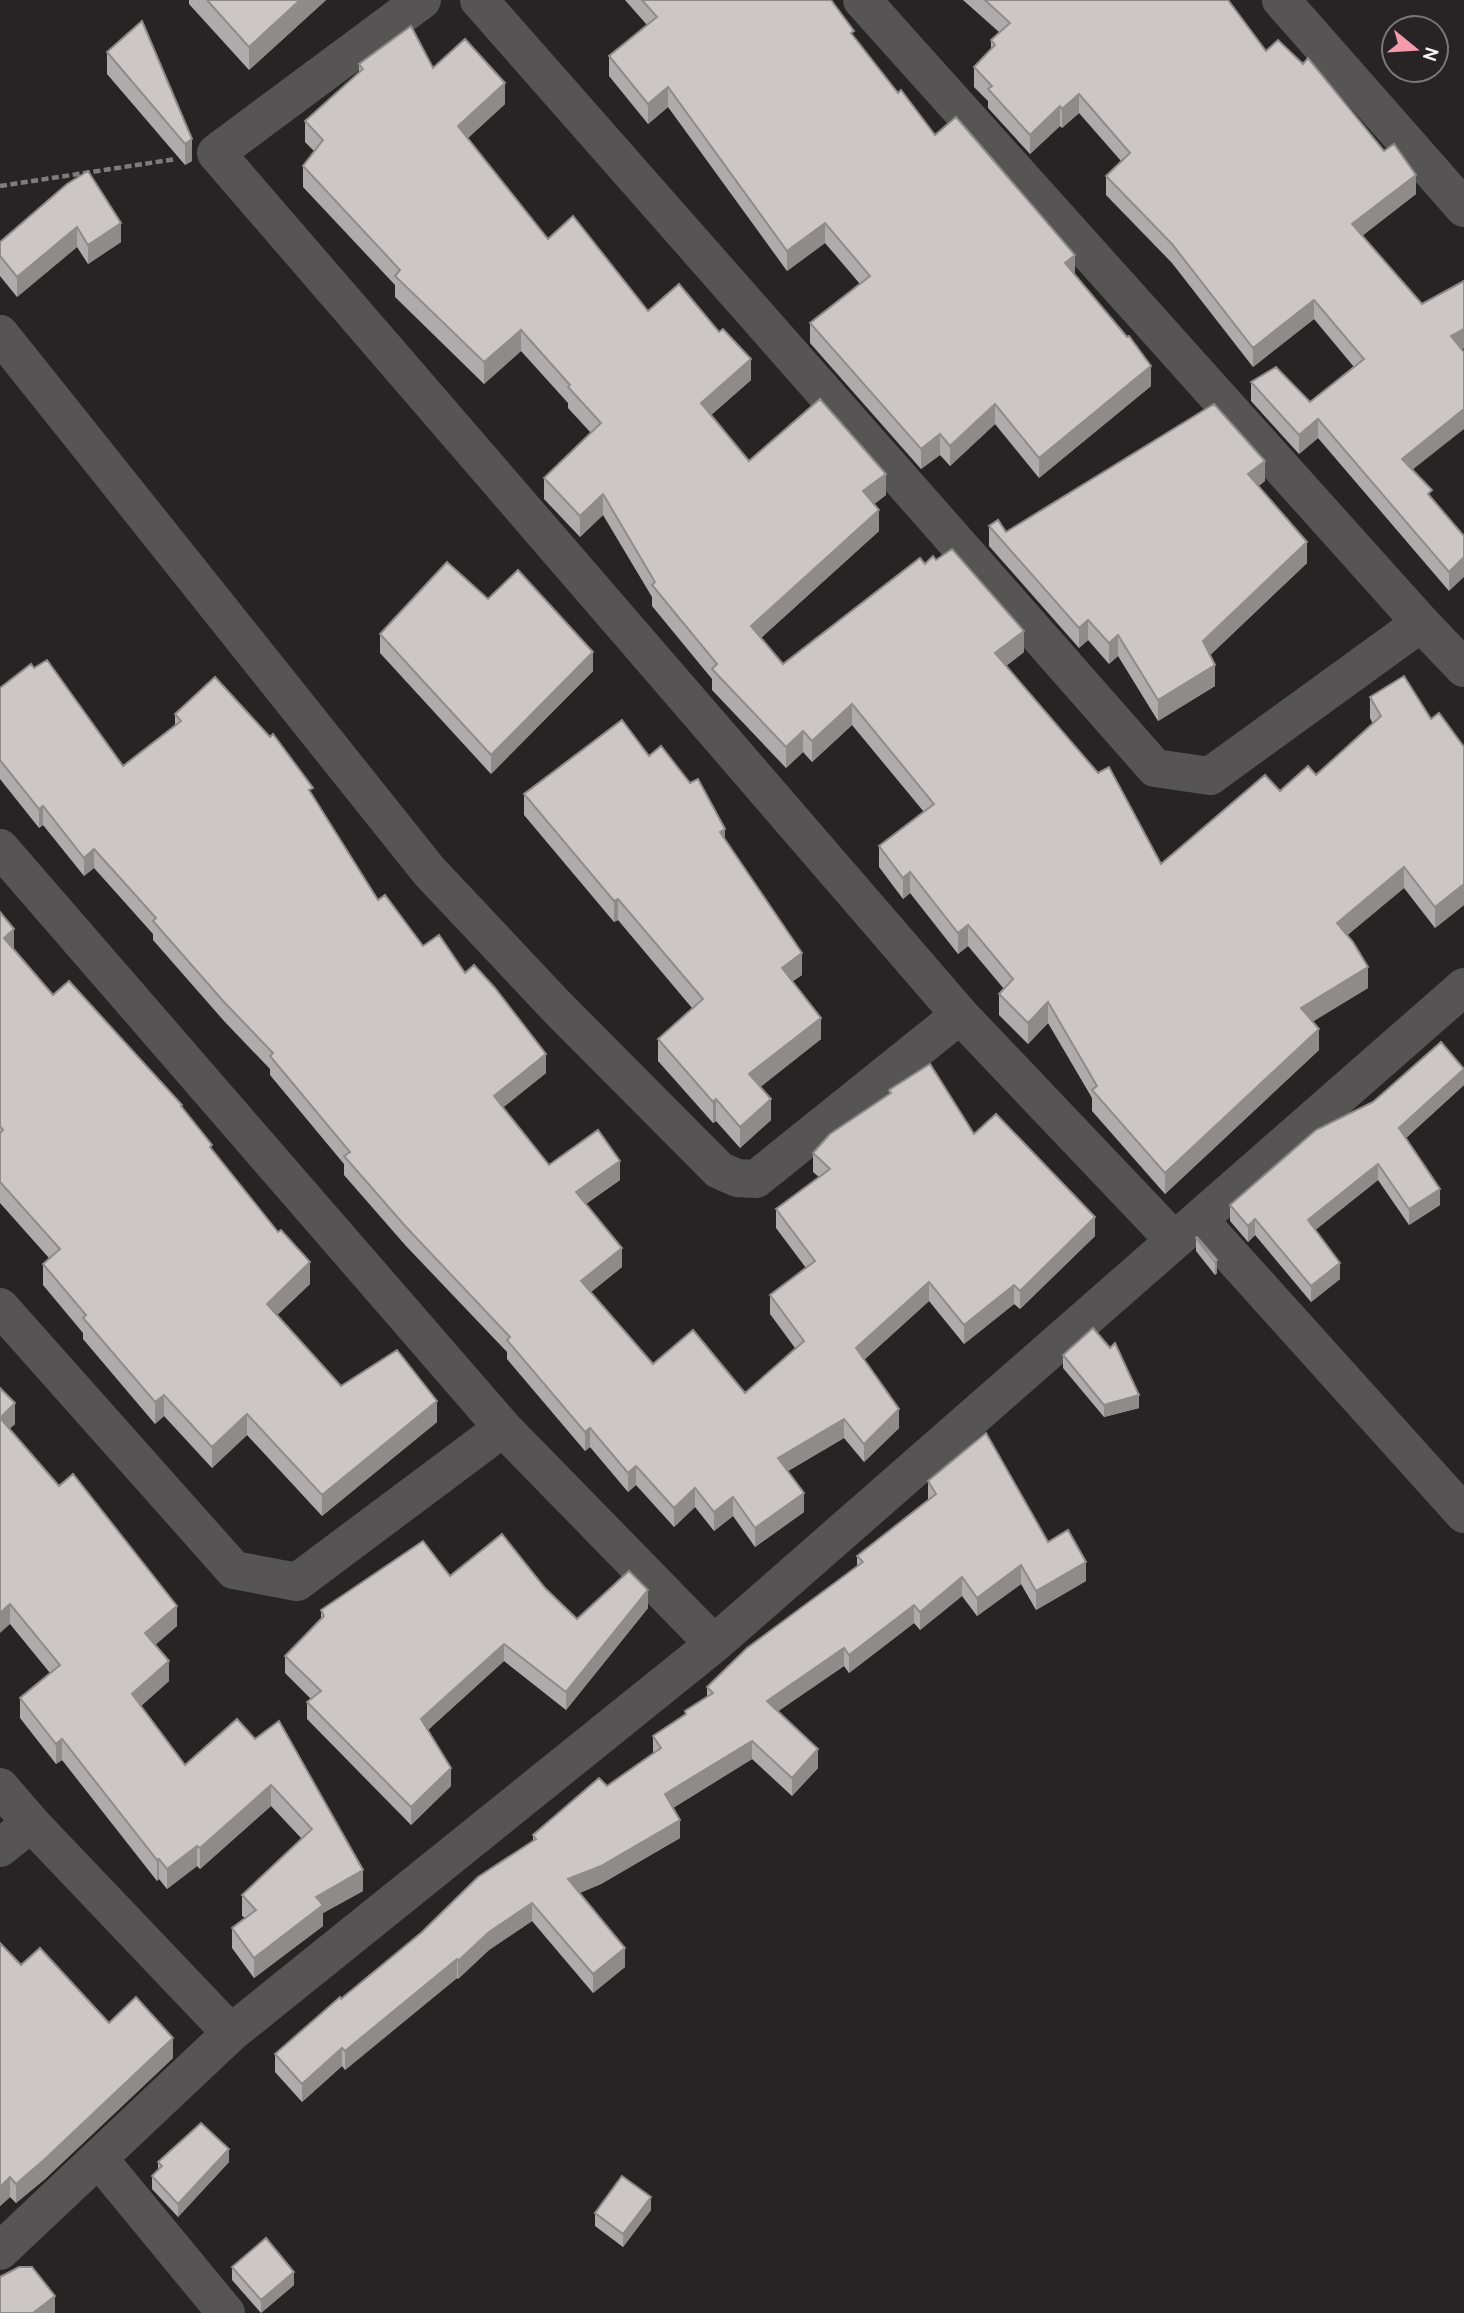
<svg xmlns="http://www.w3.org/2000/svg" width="1464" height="2313" viewBox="0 0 1464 2313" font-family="Cabin,sans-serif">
  <rect width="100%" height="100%" fill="#282425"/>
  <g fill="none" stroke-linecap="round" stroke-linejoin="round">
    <path stroke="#807c7d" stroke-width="4.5" stroke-dasharray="7 3.5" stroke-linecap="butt" d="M0,186l176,-27"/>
    <path stroke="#565454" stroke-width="38" d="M422,0l-206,153 744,862 214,225
      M479,0l676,768 55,8 211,-153
      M862,0l559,623 43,45
      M1281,0l183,208
      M0,334l429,537 127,135 163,164 18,8 19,1 204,-164
      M0,848l503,580 211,216
      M1200,1221l264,293
      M0,1307l234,263 63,12 206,-154
      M0,1787l31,36 200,210
      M0,1848l31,-25
      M99,2159l127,154
      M0,2251l231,-218 483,-389 750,-657"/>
  </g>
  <path fill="#afaaab" d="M189,0h137l-77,70 -60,-66z
    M625,0h206l23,37 44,56 37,42 139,140 77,111 -112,92 -44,-54 -45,42 -10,-11 -19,14 -111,-126v-20l50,-39 -35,-41 -38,28 -119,-164 -20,17 -39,-48v-20l38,-31z
    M963,0h265l38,51 150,143 -54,42 60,68 42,-23v67l-2,1 -49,121 19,29 32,37 -15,55 -131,-153 -19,16 -48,-53v-19l59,20 44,-35 -40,-48 -61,48 -81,-104 -66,-68v-19l15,-15 -42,-48 -17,15 -2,-2 -30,28 -42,-46v-7l-14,-14v-20l17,-17v-10l8,-8z
    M142,21l50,140 -7,4 -78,-91v-22z
    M359,64l74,4 72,36 -37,34 80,101 100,72 103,69 -40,35 38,46 137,34 -12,9 5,27 -118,107 22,26 142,-100 99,88 -18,14 155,198 119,-73 36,-16 57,-51 -3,-6v-21l61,22 33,28v158l-29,23 -31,-40 -57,47 21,53 -55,33 6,29 -154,144 -73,-83v-13l-44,-75 -20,21 -29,-29v-21l5,-5 -36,-43 -10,8 -48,-61 -7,6 -24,-32v-21l45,-34 -72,-87 -40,37 -9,-10 -17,16 -74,-78v-11l-60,-73v-9l-49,-82 -23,22 -36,-38v-21l47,-45 -23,-25v-5l-47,-52 -37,33 -89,-87v-12l-92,-98v-21l11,-15 -9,-9v-21l54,-49z
    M67,184l54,58 -33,22 -11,-17 -60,50 -17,-21v-34z
    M1265,481l-7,5 49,77 -97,92 5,31 -57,35 -40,-65 -9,8 -21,-24 -9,8 -90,-102v-20l17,6z
    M488,599l105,72 -102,103 -111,-121v-19z
    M34,668l89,98 52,-41v-11l138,82 65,104 45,46 42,27 81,100 -43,34 46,58 71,15 -34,24 36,63 -31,25 62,72 92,29 50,-45 -25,-34v-19l36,-27 -30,-40v-19l43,-32 -6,-5v-19l76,-59v-4l85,44 121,102 -75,73 -6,-5 -50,40 -35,-43 -65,59 35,68 -35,34 -20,-24 -56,33 16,41 -49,35 -22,-31 -19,15 -19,-24 -21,20 -38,-42 -8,7 -38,-45 -5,4 -78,-92v-7l-101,-106 -62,-71v-11l-74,-89v-6l-46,-48 -71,-81v-6l-59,-66 -10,8 -41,-51 -4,3 -39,-49v-91z
    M524,794l201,46 77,135 -10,6 29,58 -61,48 11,33 -31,28 -24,-27 -3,2 -55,-62v-22l34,-31 -74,-88 -4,2 -90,-107z
    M0,912l14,38 39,45 129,113 128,176 -33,31 64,71 96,36 -115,94 -75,-81 -35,33 -48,-52 -9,8 -72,-85v-6l-40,-48v-21l6,-6 -49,-55z
    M1464,1068v17l-58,53 34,67 -31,20 -31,-45 -63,50 25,49 -29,23 -56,-67 -7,7 -18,-21v-16z
    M1196,1238l21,22v13l-2,2 -19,-24z
    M1063,1355l76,53 -35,9 -41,-49z
    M0,1388l15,36 -6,5 168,197 -22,19 14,36 -28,25 44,59 52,-46 126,172 -40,22v13l-69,52 -22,-30v-20l13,-10 -3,-2v-21l60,-56 -31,-33 -71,63 -3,-3 -30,23 -8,-10 -2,2 -95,-121 -6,4 -36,-46v-20l30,-25 -40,-49z
    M928,1481l120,61 38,39 -50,29 -15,-26 -44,32 -15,-20 -42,34 -6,-7 -65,50 -5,-7 -66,45 40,57 -26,28 -40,-37 -79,49 7,30 -79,46 -22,9 46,74 -32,26 -61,-72 -43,29 -31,29 -1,-1 -112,92 -3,-4 -40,36 -27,-30v-18l258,-213v-6l74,-49 46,-33v-17l32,-20v-5l22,-14v-10l150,-121v-10l71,-56z
    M450,1576l95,12 32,31 71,-11 -82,102 -62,-49 -76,69 23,56 -40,39 -104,-106v-17l4,-3 -26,-26v-17l36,-38v-8z
    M21,1965l88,58 64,35 -128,121 -29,24 -6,-6 -10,9z
    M158,2162h71l-51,55 -26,-28v-13l6,-5z
    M651,2210l-28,37 -28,-21v-13z
    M232,2267l62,18 -33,28 -29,-33z"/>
  <path fill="#8f8b8b" d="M300,0h26l-77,70v-23z
    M505,83v21l-47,43v-21z
    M668,87v20l-20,17v-20z
    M1079,94v19l-17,15v-19z
    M1060,106v20l-30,28v-19z
    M192,139v22l-7,4v-21z
    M1416,175v19l-64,49v-19z
    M121,223v19l-33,22v-19z
    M825,223v20l-38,28v-20z
    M77,227v20l-60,50v-20z
    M1075,255v20l-10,-12z
    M1314,300v19l-61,48v-19z
    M1464,329v19l-13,7v-19z
    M521,330v21l-37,33v-22z
    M751,359v21l-50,44v-21z
    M1151,366v20l-112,92v-20z
    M995,404v20l-45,42v-20z
    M1464,409v20l-62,49v-19z
    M1318,419v19l-19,16v-19z
    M940,434v21l-19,14v-20z
    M1265,461v20l-17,14v-21z
    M886,474v21l-23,18v-22z
    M603,494v21l-23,22v-21z
    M879,510v21l-128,116v-21z
    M1307,542v21l-104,99v-21z
    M1464,557v20l-15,14v-19z
    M1088,620v20l-9,8v-20z
    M1024,631v21l-29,22v-21z
    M1118,635v21l-9,8v-21z
    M593,652v19l-102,103v-19z
    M1215,665v21l-57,35v-21z
    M852,704v21l-40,37v-21z
    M803,731v21l-17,16v-21z
    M43,806v19l-4,3v-19z
    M725,829v22l-5,-19z
    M94,849v19l-10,8v-18z
    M1404,867v21l-67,56v-21z
    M910,872v21l-7,6v-21z
    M1464,884v21l-29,23v-21z
    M618,899v21l-4,2v-21z
    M968,925v21l-10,8v-21z
    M14,929v21l-10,-12z
    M802,953v22l-20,14v-21z
    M1368,967v21l-67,41v-21z
    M1048,1002v21l-20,21v-21z
    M821,1018v21l-72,57v-22z
    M1319,1029v21l-154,144v-21z
    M546,1054v19l-52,42v-19z
    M1464,1069v16l-65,59v-16z
    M716,1099v22l-3,2v-21z
    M771,1099v21l-31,28v-21z
    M620,1161v19l-44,30v-18z
    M1378,1164v16l-70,56v-16z
    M1440,1189v16l-31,20v-16z
    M1095,1217v19l-75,73v-18z
    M1255,1219v16l-7,7v-16z
    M622,1248v19l-41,33v-19z
    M1217,1260v13l-2,2v-13z
    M310,1262v22l-43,41v-21z
    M1340,1263v16l-29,23v-16z
    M929,1282v19l-73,66v-19z
    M1014,1285v19l-50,40v-19z
    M164,1395v21l-9,8v-22z
    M1139,1395v13l-35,9v-12z
    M437,1401v21l-115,94v-21z
    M15,1403v21l-15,14v-20z
    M899,1409v19l-35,34v-18z
    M247,1414v21l-35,33v-21z
    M844,1419v19l-66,39v-19z
    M590,1428v19l-5,4v-19z
    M636,1466v19l-8,7v-19z
    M695,1488v19l-21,20v-19z
    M804,1493v19l-49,35v-19z
    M733,1497v19l-19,15v-19z
    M1086,1562v19l-50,29v-19z
    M1021,1565v19l-44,32v-18z
    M962,1577v19l-42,34v-18z
    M648,1590v18l-82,102v-18z
    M10,1604v20l-10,9v-20z
    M914,1605v18l-65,50v-18z
    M177,1606v20l-32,28v-21z
    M504,1644v17l-83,75v-17z
    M844,1648v18l-77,53v-18z
    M169,1661v20l-37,33v-20z
    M62,1739v21l-6,4v-20z
    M752,1741v18l-87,54v-19z
    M818,1749v19l-26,28v-18z
    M451,1768v18l-40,39v-18z
    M271,1785v21l-71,63v-21z
    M680,1820v18l-79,46 -33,14v-19z
    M197,1846v20l-30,23v-20z
    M159,1859v20l-2,2v-21z
    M363,1870v21l-40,22v13l-69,52v-20l62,-61z
    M532,1903v18l-43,29 -31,29v-18l31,-29z
    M625,1948v19l-32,26v-19z
    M457,1959v19l-112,92v-19z
    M173,2038v20l-128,121 -29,24v-19z
    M342,2048v18l-40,36v-18z
    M229,2149v13l-51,55v-13z
    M10,2177v20l-10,9v-19z
    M651,2197v13l-28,37v-13z
    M294,2272v13l-33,28v-13z
    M55,2296v17h-22z"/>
  <path fill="#ccc6c7" stroke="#8f8b8b" stroke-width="2" d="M207,0h93l-51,47z
    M642,0h189l23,31 -3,2 47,60 3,-3 34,45 21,-18 119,138 -10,8 62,74 2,-1 22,30 -112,92 -44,-54 -45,42 -10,-12 -19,15 -111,-126 60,-47 -45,-53 -38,28 -119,-164 -20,17 -39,-48 48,-39z
    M985,0h243l38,51 12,-11 25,24 5,-6 76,93 10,-7 22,31 -64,49 70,80 42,-23v48l-13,7 13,16v57l-62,50 30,31 -4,4 36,42v21l-15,15 -131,-153 -19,16 -48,-53 25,-15 34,35 54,-43 -50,-59 -61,48 -81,-104 -66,-68 24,-23 -51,-59 -17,15 -2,-3 -30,29 -42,-46 4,-3 -18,-19 21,-22 -4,-5 19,-17z
    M142,21l50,118 -7,5 -78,-92z
    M411,26l22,42 32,-29 40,44 -47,43 90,113 25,-23 75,95 31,-27 40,48 4,-3 28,30 -50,44 48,58 71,-62 66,75 -23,17 16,19 -128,116 32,38 137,-106 5,6 8,-8 3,4 16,-11 72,82 -29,22 103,120 11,-6 52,97 104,-89 15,16 28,-25 8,9 65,-59 -11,-19 34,-21 27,43 8,-6 25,34v137l-29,23 -31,-40 -67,56 16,19 15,25 -67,41 18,21 -154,144 -73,-83 5,-4 -49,-84 -20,21 -29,-29 14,-15 -45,-54 -10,8 -48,-61 -7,6 -24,-32 55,-42 -82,-100 -40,37 -9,-10 -17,16 -74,-78 5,-5 -65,-79 3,-3 -52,-88 -23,22 -36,-38 57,-55 -33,-36 2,-2 -49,-55 -37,32 -89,-86 5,-6 -97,-104 20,-26 -18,-19 58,-52 -4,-5z
    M88,171l33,52 -33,22 -11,-18 -60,50 -17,-21v-14l67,-58z
    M1214,404l51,57 -17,13 59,68 -104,99 12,24 -57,35 -40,-65 -9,8 -21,-23 -9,8 -90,-102 9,-6 8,12z
    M447,562l41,37 30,-29 75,82 -102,103 -111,-121z
    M47,660l76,106 58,-45 -6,-7 40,-37 55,60 3,-3 40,54 -4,2 69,110 7,-5 38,51 16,-11 26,38 9,-8 21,23 51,66 -52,42 55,69 49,-35 22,31 -44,31 46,56 -41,33 72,83 40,-34 52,63 59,-52 -34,-46 45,-34 -39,-52 54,-40 -17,-16 17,-19 61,-41 -2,-3 41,-26 44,70 22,-20 99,103 -75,74 -6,-6 -50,40 -35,-43 -73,66 43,61 -35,35 -20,-25 -66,39 26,35 -49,35 -22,-31 -19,15 -19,-24 -21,20 -38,-42 -8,7 -38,-45 -5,4 -78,-92 3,-3 -104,-110 -62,-71 6,-4 -80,-96 3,-3 -49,-51 -71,-81 3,-3 -62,-69 -10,9 -41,-52 -4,3 -39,-49v-72l31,-24 3,4z
    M622,720l27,36 12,-10 29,37 8,-4 27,50 -5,3 82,121 -20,15 39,50 -72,56 22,25 -31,28 -24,-28 -3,3 -55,-63 45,-40 -85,-100 -4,2 -90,-107z
    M0,912l14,17 -10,9 49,57 16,-14 113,124 -1,1 31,39 -2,2 68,85 3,-2 29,32 -43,42 74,82 56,-36 40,51 -115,94 -75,-81 -35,33 -48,-52 -9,7 -72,-84 3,-3 -43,-51 17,-15 -60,-67v-49l3,-3 -3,-4z
    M1441,1042l23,27 -65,59 41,61 -31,20 -31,-45 -70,56 32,43 -29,23 -56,-67 -7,7 -18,-21 86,-75 57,-28z
    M1197,1237l20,23 -2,2 -19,-24z
    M1093,1328l17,20 5,-5 24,52 -35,10 -41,-50z
    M0,1388l15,15 -15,15z
    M0,1418l59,68 14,-12 104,132 -32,27 24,28 -37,33 53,71 52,-46 18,20 24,-18 84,149 -47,27 7,8 -69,53 -22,-30 24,-18 -14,-15 70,-66 -41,-44 -71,63 -3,-2 -30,23 -8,-10 -2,1 -95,-121 -6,5 -36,-46 40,-33 -50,-61 -10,9z
    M986,1433l62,109 20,-12 18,32 -50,29 -15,-26 -44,33 -15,-21 -42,35 -6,-7 -65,50 -5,-7 -77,53 51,48 -26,29 -40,-37 -87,53 15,26 -79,46 -33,13 57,69 -32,26 -61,-71 -43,29 -31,29 -1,-2 -112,92 -3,-3 -40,36 -27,-30 65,-57 1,2 81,-67 56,-55 58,-38 -3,-4 66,-57 8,8 54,-38 -8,-12 33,-22 -1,-3 28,-18 -6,-6 40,-39 116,-86 -6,-6 79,-62 -8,-13z
    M502,1534l43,54 32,31 52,-48 19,19 -82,102 -62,-48 -83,75 30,49 -40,39 -104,-105 14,-11 -36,-35 39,-40 -3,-6 102,-69 27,35z
    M0,1943l21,22 19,-17 69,75 27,-26 37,41 -128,121 -29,25 -6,-7 -10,10z
    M201,2123l28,26 -51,55 -26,-28 10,-10 -4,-4z
    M622,2176l29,21 -28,37 -28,-21z
    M266,2238l28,34 -33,28 -29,-33z
    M19,2267h13l23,29 -22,17h-33v-36z"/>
  <g transform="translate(1415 49) rotate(108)"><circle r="33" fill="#282425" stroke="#7a7778" stroke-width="2"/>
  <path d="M0-5L12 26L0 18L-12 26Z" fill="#f39aab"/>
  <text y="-10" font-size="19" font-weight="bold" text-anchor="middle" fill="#f6f3f4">N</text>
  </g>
</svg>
